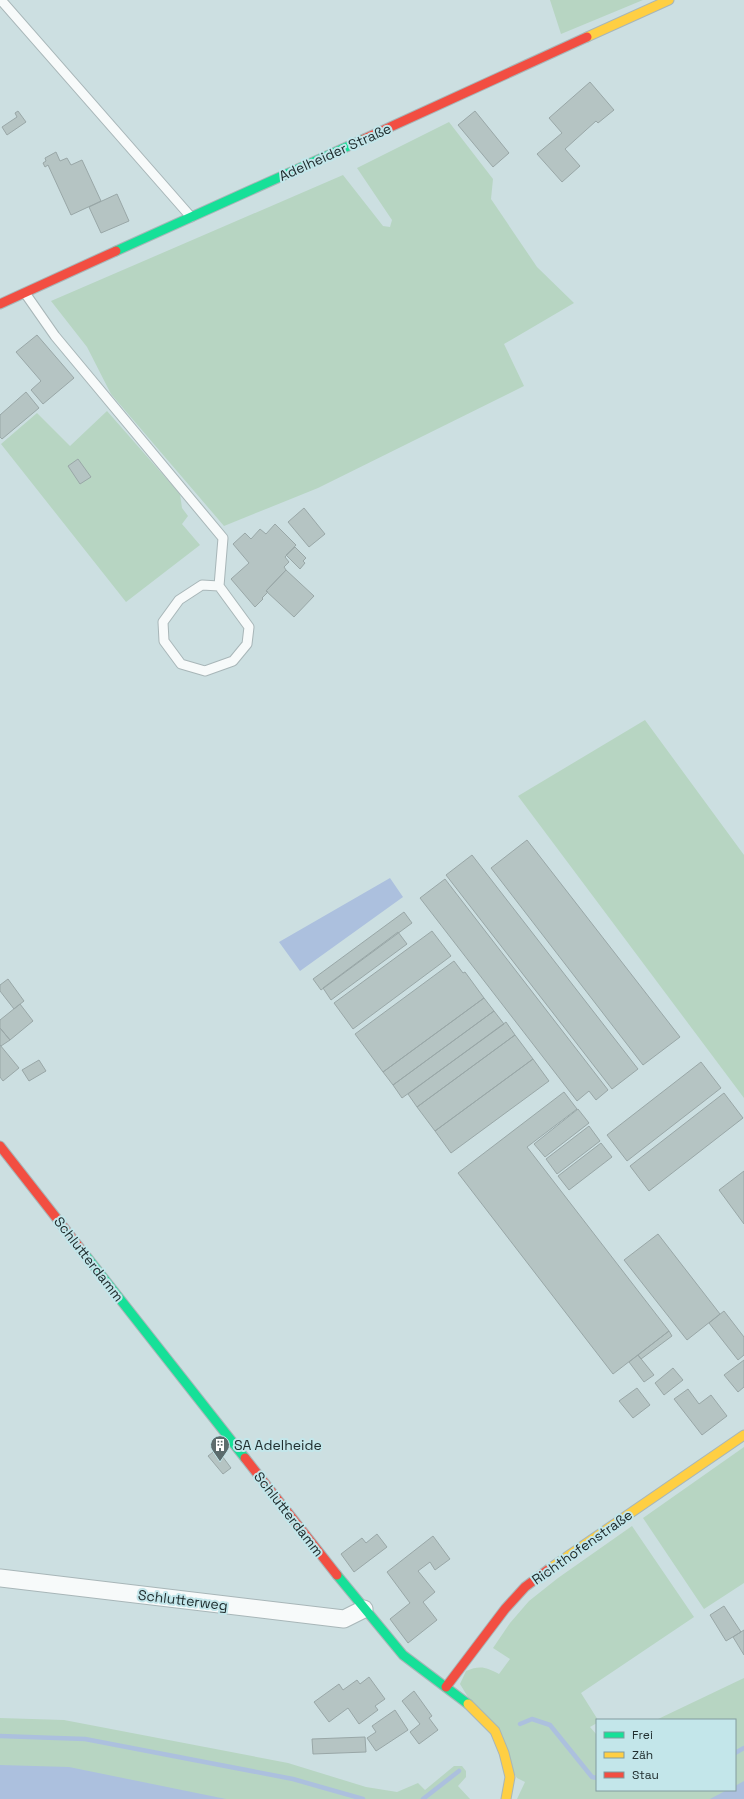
<svg xmlns="http://www.w3.org/2000/svg" width="744" height="1799" viewBox="0 0 744 1799" font-family="'Space Grotesk',sans-serif">
  <rect width="100%" height="100%" fill="#ccdfe1"/>
  <path fill="#b7d5c2" d="M550,0h93l-82,34z
    M449,122l44,57 -2,20 46,68 37,36 -70,41 20,42 -206,102 -94,38 -113,-132 -24,-47 -36,-46 292,-126 40,51 7,1 2,-7 -35,-52z
    M107,411l73,83 2,14 6,8 -6,8 18,21 -74,57 -125,-158 36,-31 33,33z
    M645,720l99,135v243l-226,-302z
    M744,1447v136l-40,26 -61,-91z
    M632,1526l62,91 -113,76 17,27 -1,3 -7,4 7,8v55h138v-70h-79l88,-42v121h-227l8,-17 -8,-4 -57,-94 6,-13c14,-6 20,-4 33,3l11,-15 -17,-11 17,-25 19,-22 29,-23z
    M0,1718l64,2 224,43 78,24 31,5 21,-9 7,7 29,-24h8l4,5v6l-8,9 12,13h-470z"/>
  <path fill="#acc0de" d="M390,878l13,19 -103,74 -21,-29z
    M0,1765l69,2 157,32h-226z
    M744,1781v18h-34l17,-9h8v-4z"/>
  <g fill="none" stroke-linecap="round" stroke-linejoin="round">
    <path stroke="#acc0de" stroke-width="4.5" d="M520,1724l12,-5 18,6 42,52 5,1
      M0,1736l85,3 208,40 70,20
      M735,1753l9,-5
      M423,1799l36,-28"/>
  </g>
  <path fill="#b5c4c3" stroke="#99a7a7" d="M590,82l24,28 -16,13 -2,-2 -31,28 15,17 -18,16 -25,-28 25,-21 -13,-15z
    M18,111l8,11 -19,13 -5,-8 15,-10 -2,-4z
    M475,111l34,42 -16,14 -35,-42z
    M56,152l4,9 7,-3 4,7 11,-5 19,41 -30,14 -23,-50 -3,2 -2,-4 3,-2 -1,-3z
    M117,194l12,27 -28,12 -12,-26z
    M37,335l37,43 -31,26 -12,-14 10,-9 -25,-29z
    M26,392l13,16 -37,31 -2,-2v-22z
    M78,459l13,18 -11,7 -12,-18z
    M304,508l21,26 -16,13 -21,-25z
    M275,524l21,21 -11,12 4,5 -5,5 2,3 -20,21 2,1 -6,6 1,1 -8,8 -24,-28 18,-16 -16,-19 12,-11 6,6 9,-10 6,5z
    M295,547l11,11 -3,3 2,2 -5,6 -14,-14z
    M286,570l28,26 -20,21 -28,-26z
    M527,840l153,197 -37,28 -152,-197z
    M472,855l166,214 -26,20 -166,-214z
    M445,879l163,211 -12,10 -7,-9 -12,10 -157,-203z
    M404,912l8,11 -91,67 -8,-11z
    M432,931l19,25 -98,73 -19,-26z
    M398,932l9,12 -76,56 -8,-12z
    M454,961l9,12 2,-1 19,26 -101,74 -28,-38z
    M8,979l16,22 -10,8 -14,-18v-6z
    M484,998l10,13 -101,74 -10,-13z
    M20,1004l13,17 -23,19 -10,-12v-8z
    M494,1011l10,13 -102,74 -9,-13z
    M506,1022l9,13 -98,72 -9,-13z
    M0,1028l10,12 -9,6 -1,-1z
    M515,1035l18,24 -98,72 -18,-24z
    M0,1045l19,23 -16,13 -3,-4z
    M533,1059l16,22 -98,72 -16,-22z
    M39,1060l7,11 -17,10 -7,-11z
    M701,1062l20,26 -94,73 -20,-26z
    M564,1092l13,17 -50,38 142,184 -56,43 -155,-201z
    M724,1093l19,25 -94,73 -19,-25z
    M578,1109l11,14 -44,34 -11,-13z
    M589,1126l11,15 -43,33 -11,-15z
    M601,1143l11,14 -43,33 -11,-14z
    M744,1171v53l-25,-34z
    M658,1234l62,80 -33,26 -63,-80z
    M724,1311l20,26v18l-6,5 -29,-37z
    M669,1331l3,5 -31,23 -3,-4z
    M638,1355l16,20 -10,7 -15,-20z
    M744,1360v27l-6,5 -14,-17z
    M673,1368l10,12 -19,15 -9,-12z
    M637,1388l13,17 -17,13 -14,-17z
    M688,1389l11,15 12,-9 16,21 -25,19 -28,-36z
    M217,1449l14,19 -8,6 -15,-18z
    M377,1534l10,13 -33,25 -13,-18 21,-16 4,5z
    M433,1536l17,23 -15,11 -5,-8 -12,9 17,21 -12,10 14,18 -29,23 -18,-24 20,-16 -23,-31z
    M724,1606l17,26 -15,9 -16,-26z
    M744,1630v25l-11,-18z
    M369,1677l16,22 -10,7 3,4 -19,14 -11,-16 -19,14 -15,-20 25,-18 4,6 14,-10 3,4z
    M414,1691l18,25 -3,2 9,12 -19,14 -9,-12 10,-8 -18,-23z
    M395,1710l13,20 -32,21 -9,-13 9,-6 -4,-6z
    M365,1737l1,15 -53,2 -1,-15z"/>
  <g fill="none" stroke-linecap="round" stroke-linejoin="round">
    <g stroke="#a8b6b8" stroke-width="11">
      <path id="lane" d="M1,0l190,217
        M25,293l30,43 168,202 -4,48 30,41 -2,17 -14,17 -28,10 -24,-7 -17,-23 -1,-19 16,-22 23,-15 17,1"/>
    </g>
    <g stroke="#a8b6b8" stroke-width="19">
      <path id="street" d="M0,1578l344,41 20,-10"/>
    </g>
    <g stroke="#a8b6b8" stroke-width="11">
      <path id="fast" d="M116,251l248,-112
        M83,1252l162,206
        M337,1575l66,80 65,49"/>
    </g>
    <g stroke="#a8b6b8" stroke-width="11">
      <path id="slow" d="M587,37l82,-37
        M549,1569l195,-134
        M468,1704l27,27 9,22 6,24 -4,22"/>
    </g>
    <g stroke="#a8b6b8" stroke-width="11">
      <path id="jam" d="M364,139l223,-102
        M0,304l116,-53
        M0,1146l83,106
        M245,1458l92,117
        M446,1687l59,-78 20,-22 24,-18"/>
    </g>
    <use href="#lane" stroke="#f7fafa" stroke-width="9"/>
    <use href="#street" stroke="#f7fafa" stroke-width="17"/>
    <use href="#fast" stroke="#16e098" stroke-width="9"/>
    <use href="#slow" stroke="#ffcf43" stroke-width="9"/>
    <use href="#jam" stroke="#f24e42" stroke-width="9"/>
  </g>
  <defs>
    <g id="building-pin" transform="scale(1)"><path d="M0 17L-7.5 6A9.5 9.5 0 1 1 7.5 6Z" fill="#5c6c6d" stroke="#c3e6ea"/><path d="M-4-6H4V6H1V3H-1V6H-4ZM-2.5-4.3h1.7v1.8h-1.7ZM.8-4.3h1.7v1.8H.8ZM-2.5-1h1.7V.8h-1.7ZM.8-1h1.7V.8H.8Z" fill="#fff"/></g>
  </defs>
  <g fill-rule="evenodd">
    <use href="#building-pin" x="220" y="1445"/>
  </g>
  <g text-anchor="middle" dominant-baseline="central" stroke-width="4" stroke-linejoin="round" paint-order="stroke">
    <g font-size="14" fill="#202e2f" stroke="#c3e6ea">
      <text transform="translate(335 152) rotate(-24)">Adelheider Straße</text>
      <text transform="translate(89 1259) rotate(52)">Schlutterdamm</text>
      <text transform="translate(289 1514) rotate(52)">Schlutterdamm</text>
      <text transform="translate(582 1547) rotate(-35)">Richthofenstraße</text>
      <text transform="translate(183 1600) rotate(7)">Schlutterweg</text>
    </g>
    <g font-size="14" fill="#202e2f" stroke="#c3e6ea" text-anchor="start">
      <text x="234" y="1445">SA Adelheide</text>
    </g>
  </g>
  <rect x="596" y="1719" width="140" height="72" fill="#c3e6ea" stroke="#829c9f"/>
  <rect x="604" y="1732" width="20" height="6" fill="#16e098" stroke="#829c9f"/>
  <text x="632" y="1739" font-size="12" fill="#202e2f">Frei</text>
  <rect x="604" y="1752" width="20" height="6" fill="#ffcf43" stroke="#829c9f"/>
  <text x="632" y="1759" font-size="12" fill="#202e2f">Zäh</text>
  <rect x="604" y="1772" width="20" height="6" fill="#f24e42" stroke="#829c9f"/>
  <text x="632" y="1779" font-size="12" fill="#202e2f">Stau</text>
</svg>
